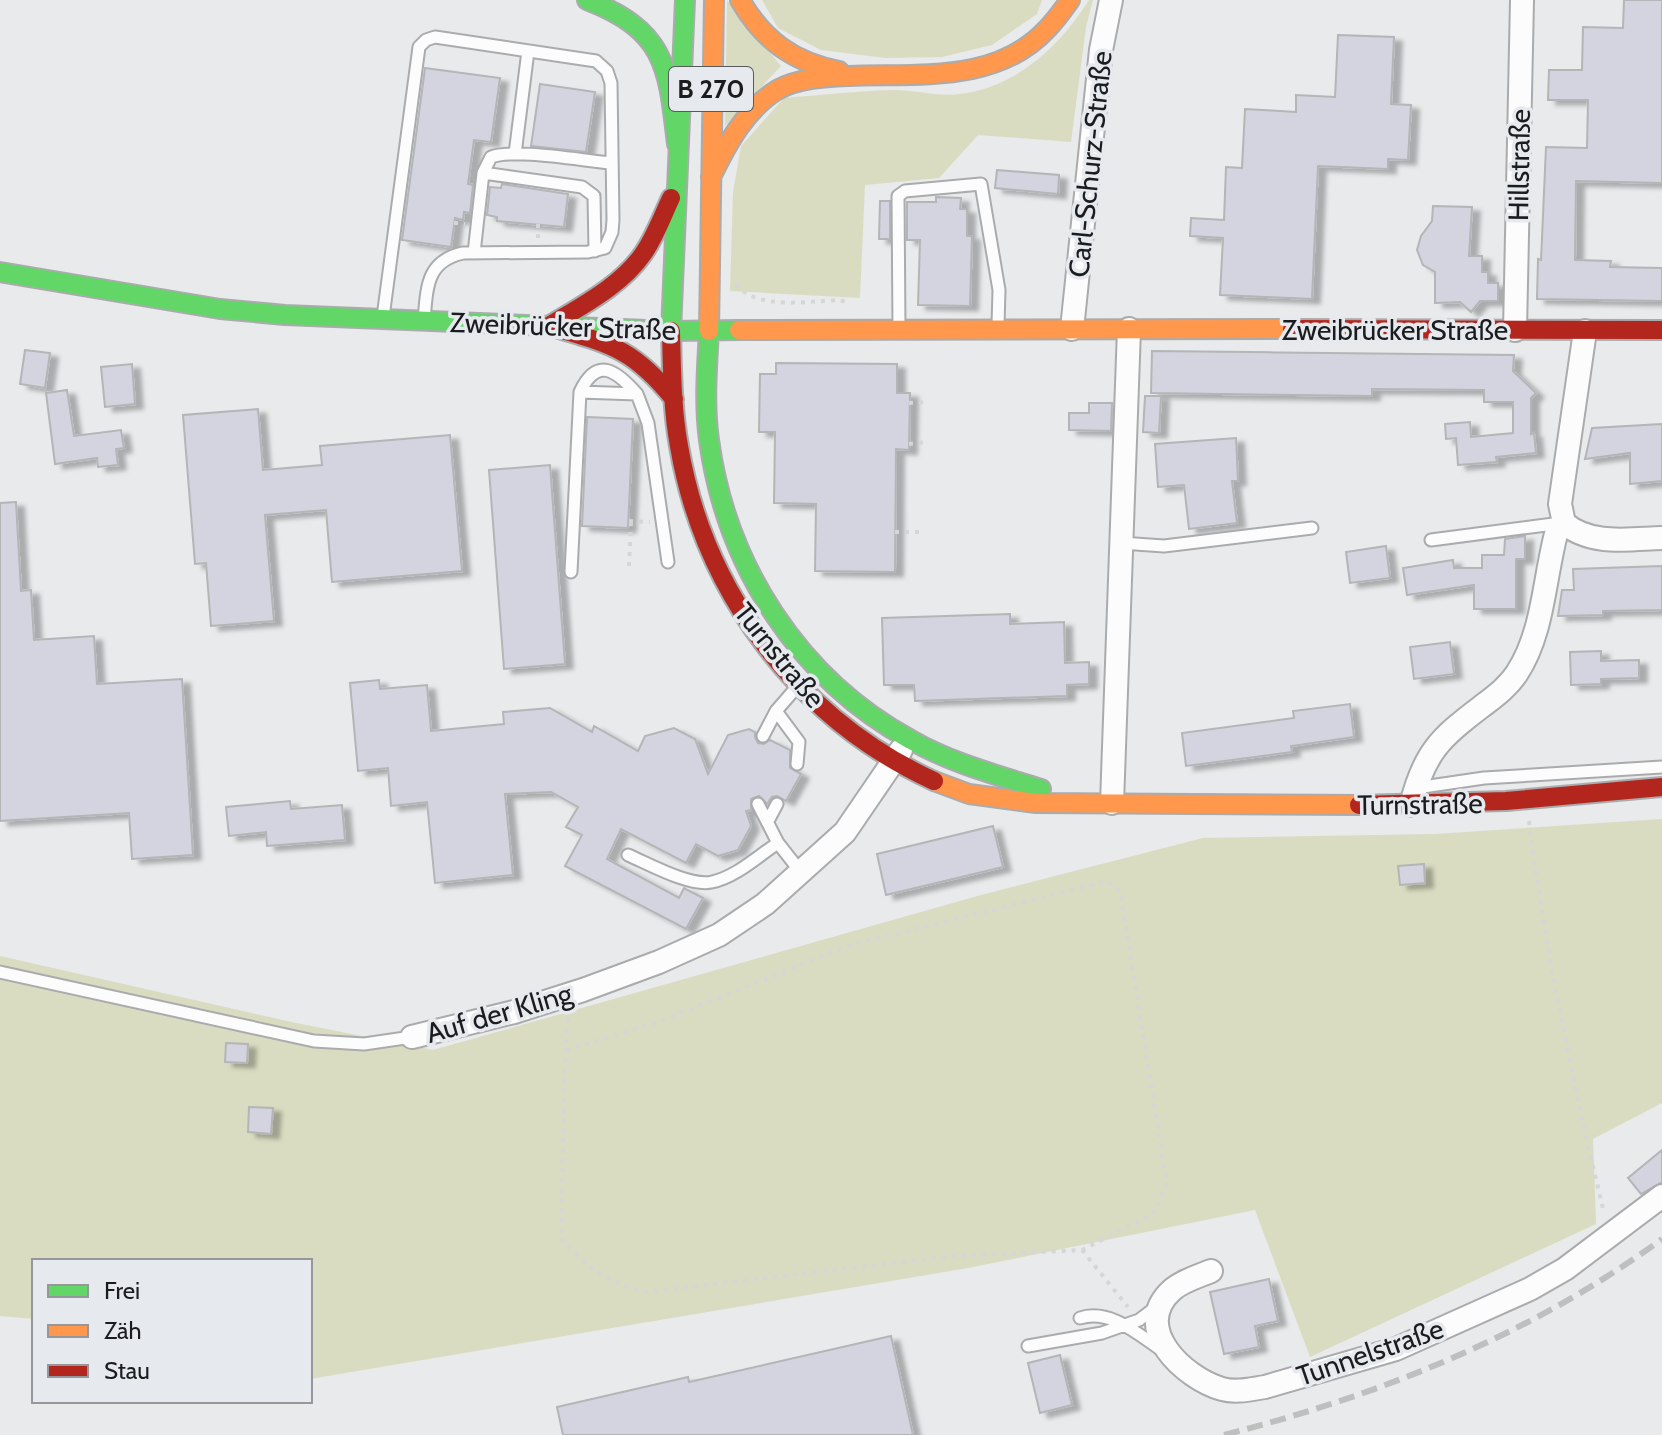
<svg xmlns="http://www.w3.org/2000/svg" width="1662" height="1435" viewBox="0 0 1662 1435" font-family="Cabin,sans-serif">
  <defs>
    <filter id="shadow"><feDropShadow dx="8" dy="4.5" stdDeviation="2" flood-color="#0004"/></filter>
  </defs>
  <rect width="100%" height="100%" fill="#e8eaec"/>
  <path fill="#dadcc1" d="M727,0l54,66 -56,60z
    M762,0h280l-5,14 -45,31 -50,12 -57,1 -64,-8 -43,-22z
    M1089,0h4l-7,27 -15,115 -93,-7 -39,43 -74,7 -5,113 -130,-7 3,-99 8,-46 43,-48c36,-3 73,-7 109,-8 22,0 46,7 67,4 57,-7 100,-48 129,-94z
    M1662,819v284l-69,36 3,85 -286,133 -55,-147 -287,58 -658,111v-118h-276v58l-34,-3v-360l296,67 137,27 548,-155 222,-57 232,-4z"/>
  <path fill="#d4d3e0" stroke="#b4b5b6" stroke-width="2" filter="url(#shadow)" d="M1624,0h38v183l-86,-2 -1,79 36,1 -1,6 52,1v33l-125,-2 1,-40 3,1 5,-113 41,1 1,-48h-40l1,-30h33l1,-43 40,1z
    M1338,35l56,2 -3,67 20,1 -3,55 -20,-1v10l-70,-3 -6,133 -92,-4 3,-57 -33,-2 1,-18 33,2 2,-53 16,1 3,-59 51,3v-17l39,2z
    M425,68l75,10 -9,64 -17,-2 -6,44 5,1 -3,28 -6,-1 -1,8 -8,-2 -4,29 -49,-7z
    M540,84l55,8 -9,60 -55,-6z
    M997,170l62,5 -1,19 -63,-6z
    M502,184l66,10 -4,33 -67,-6v-4l-10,-2 3,-28 11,1z
    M936,197l25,1 -1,11h7v27h5l-2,70 -52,-1 2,-65h-13v-38h29z
    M880,201h10v38h-11z
    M1433,206l39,1 -3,49h13v16h6v11h10v18h-18l-9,11 -11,-10 -25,1v-31l-12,-7 -6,-15 4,-14 11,-15z
    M25,350l25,3 -5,35 -25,-4z
    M1152,351l362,4 -1,16 23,22 -5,5v36l3,-1 2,20 -40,4 1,5 -39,3 -2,-27 -10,1 -1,-15 25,-2 1,15 42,-4v-31h-29v-12l-112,-1v7l-221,-3z
    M776,363l121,1v29h13l-1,57 -13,-1 -1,123 -80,-1 1,-67 -42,-1 1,-71h-16l1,-58h16z
    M132,364l3,40 -30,3 -4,-40z
    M67,390l7,46 47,-6 3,18 -8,1 2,16 -20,2 -1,-9 -42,6 -9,-71z
    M1145,396h16l-2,37 -16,-1z
    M1089,403h23l-1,28 -42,-1v-17h20z
    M258,409l5,61 59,-5 -2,-19 130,-11 12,136 -130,11 -6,-72 -61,5 9,106 -63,5 -5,-63 -11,1 -12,-149z
    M587,417l46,2 -5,109 -46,-2z
    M1662,424v57l-32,3v-31l-45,6 7,-31z
    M1236,438l2,43h-6l5,42 -48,6 -5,-44 -26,2 -3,-43z
    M550,465l15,199 -61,5 -15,-199z
    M16,502l5,89 10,-1 3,50 60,-4 3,48 85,-5 11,176 -61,4 -3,-46 -129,8v-318z
    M1525,536v23h-9v50h-42v-24l-67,10 -4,-27 50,-8 1,8h28v-13h22l1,-16z
    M1386,546l4,32 -40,5 -4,-31z
    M1662,566v44l-59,1v4l-45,1 4,-26h12l-1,-21z
    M1010,614v10l54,-2 1,41 24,-1v22l-22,1v11l-152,5 -1,-16h-30l-2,-67z
    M1450,642l4,32 -40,5 -4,-32z
    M1601,651v10l38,-1v18l-38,1v5l-30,1 -1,-33z
    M379,680l1,9 47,-4 4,46 73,-7 -1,-12 47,-4 42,24 2,-6 44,25 7,-15 29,-8 21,11 13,35 20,-39 21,-6 6,3v5l3,6 6,1 6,-4 20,10v18l11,6 -15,27 -9,-5 -5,1 -5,7 -8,-8 -8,3v11l-5,1 5,15 -13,24 -20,6 -22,-12 -10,19 -65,-34 -14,30 72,39 5,-10 19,10 -17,31 -121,-63 17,-31 -16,-8 12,-20 -27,-15 -46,2 8,81 -78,8 -8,-81 -36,4 -3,-38 -30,3 -8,-88z
    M1350,704l4,33 -63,9 1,6 -106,14 -4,-33 112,-15 -1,-7z
    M290,801l1,8 51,-4 3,35 -78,6 -1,-14 -37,4 -3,-29z
    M993,826l10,41 -117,28 -9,-41z
    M1424,864l1,19 -25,2 -2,-19z
    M226,1043l22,1 -1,19 -22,-1z
    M249,1107l24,1 -2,26 -23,-2z
    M1662,1150v32l-21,12 -13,-16z
    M1269,1279l9,42 -23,5 4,21 -35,7 -14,-62z
    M891,1336l22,99h-350l-6,-28 131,-30 1,5z
    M1060,1355l12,50 -32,8 -12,-50z"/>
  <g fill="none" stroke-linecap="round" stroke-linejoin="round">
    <g stroke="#aaabad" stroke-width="15">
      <path id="lane" d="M515,154l13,-103
        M483,173l99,14 12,9 1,55
        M474,253l9,-80 8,-16c23,-9 93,4 121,6
        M383,317l36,-270 7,-7 9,-3 161,24 11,10 4,12 2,137 -1,12 -7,16 -17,4 -125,1c-37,8 -36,35 -39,67
        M899,327l-1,-131 7,-5 76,-7 18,106 -1,35
        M580,392c17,-36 36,-22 57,2
        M1431,540l130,-17
        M1121,543l43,3 148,-18
        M571,572l9,-180 57,2 11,29 20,139
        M776,711l23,31 -2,22
        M763,736l13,-25 20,-23
        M1416,788l68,-10 178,-11
        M758,804l20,39 22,28
        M768,821l9,-17
        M628,855c21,9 62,32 84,27 24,-5 46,-26 66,-39
        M0,972l314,69 50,3 48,-7
        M1080,1318c30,-10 59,17 83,33
        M1028,1346l74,-13 37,-13 20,-15"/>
    </g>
    <g stroke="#aaabad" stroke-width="26">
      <path id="street" d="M1072,329l29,-279 10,-50
        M1515,330l7,-330
        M1564,523l-4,-19 25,-173
        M1564,523c27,23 65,16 98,15
        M1112,803l17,-474
        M1411,805c13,-52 29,-67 70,-98 13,-10 27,-20 36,-34 27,-41 27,-96 40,-143l7,-7
        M412,1037l102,-25 69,-22 76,-28 60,-27 46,-31 80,-72 56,-82
        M1211,1271c-12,5 -29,10 -39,19 -42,38 12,88 50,99 14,4 29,0 43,-2l131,-38 134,-60 35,-20 97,-73"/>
    </g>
    <g stroke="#aaabad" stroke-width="22">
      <path id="fast" d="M587,0c79,31 81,66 90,144
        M0,272l220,37 65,6 386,16 68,-1
        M671,331l14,-331
        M709,331c-2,36 -5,73 0,109 17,126 90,239 202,300 40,23 86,35 130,49"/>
    </g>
    <g stroke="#aaabad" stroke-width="22">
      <path id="slow" d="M740,0c23,40 53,62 99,71
        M711,177c16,-33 34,-67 66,-87 22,-12 49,-13 72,-14 68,-3 147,8 198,-47 9,-9 16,-19 23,-29
        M739,330l553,-1
        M709,331l5,-331
        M934,781l35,13 67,9 323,2"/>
    </g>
    <g stroke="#aaabad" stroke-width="22">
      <path id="jam" d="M549,326c32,-20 72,-40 94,-72 12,-17 19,-37 28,-56
        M549,326c61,18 84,22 125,73
        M1292,329l370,1
        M671,331c1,38 1,77 8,115 25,147 120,273 255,335
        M1359,805l147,-4 156,-14"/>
    </g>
    <path stroke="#d6d6d7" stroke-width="4" stroke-dasharray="4 6" stroke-linecap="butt" d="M454,223l11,1
      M538,238v-14
      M736,284c21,27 73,17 103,16l10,3
      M909,403l18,-1
      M909,444l17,-2
      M629,521l21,1
      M895,532h30
      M629,566l2,-45
      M1529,821c17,132 44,263 75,392
      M566,1050l93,-28 191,-77 258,-64 12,11 47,292 -14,30 -71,36 -127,6 -310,36c-39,-10 -57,-24 -84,-54l4,-174 3,-47
      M1082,1250l46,57"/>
    <use href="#lane" stroke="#fcfcfc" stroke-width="11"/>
    <use href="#street" stroke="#fcfcfc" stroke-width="22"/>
    <use href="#fast" stroke="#63d668" stroke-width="18"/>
    <use href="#slow" stroke="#ff974d" stroke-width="18"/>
    <use href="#jam" stroke="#b3261e" stroke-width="18"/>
    <path stroke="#bebfbf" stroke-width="6" stroke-dasharray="16 8" stroke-linecap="butt" d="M1224,1435c156,-40 307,-100 438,-196"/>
  </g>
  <g text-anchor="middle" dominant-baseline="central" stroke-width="7" stroke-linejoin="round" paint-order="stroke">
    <rect fill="#e6e9ee" stroke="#585a5c" stroke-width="2" x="669" y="67" width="84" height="44" rx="6"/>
    <g font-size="26" font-weight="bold" fill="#1b1c1d">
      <text x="711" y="89">B 270</text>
    </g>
    <g font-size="28" fill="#1b1c1d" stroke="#e6e9ee">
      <text transform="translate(1090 164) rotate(-84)">Carl-Schurz-Straße</text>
      <text transform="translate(1519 165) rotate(-89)">Hillstraße</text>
      <text transform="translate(563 326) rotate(2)">Zweibrücker Straße</text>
      <text x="1395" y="330">Zweibrücker Straße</text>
      <text transform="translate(780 655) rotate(51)">Turnstraße</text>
      <text transform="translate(1420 804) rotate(-1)">Turnstraße</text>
      <text transform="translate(499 1013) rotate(-16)">Auf der Kling</text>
      <text transform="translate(1370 1352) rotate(-19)">Tunnelstraße</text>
    </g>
  </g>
  <rect x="32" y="1259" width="280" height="144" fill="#e6e9ee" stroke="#95979a" stroke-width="2"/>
  <rect x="48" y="1285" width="40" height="12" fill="#63d668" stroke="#95979a" stroke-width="2"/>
  <text x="104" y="1299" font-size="24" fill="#1b1c1d">Frei</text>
  <rect x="48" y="1325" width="40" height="12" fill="#ff974d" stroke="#95979a" stroke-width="2"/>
  <text x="104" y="1339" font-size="24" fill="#1b1c1d">Zäh</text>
  <rect x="48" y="1365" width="40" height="12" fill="#b3261e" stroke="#95979a" stroke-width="2"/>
  <text x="104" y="1379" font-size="24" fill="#1b1c1d">Stau</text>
</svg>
